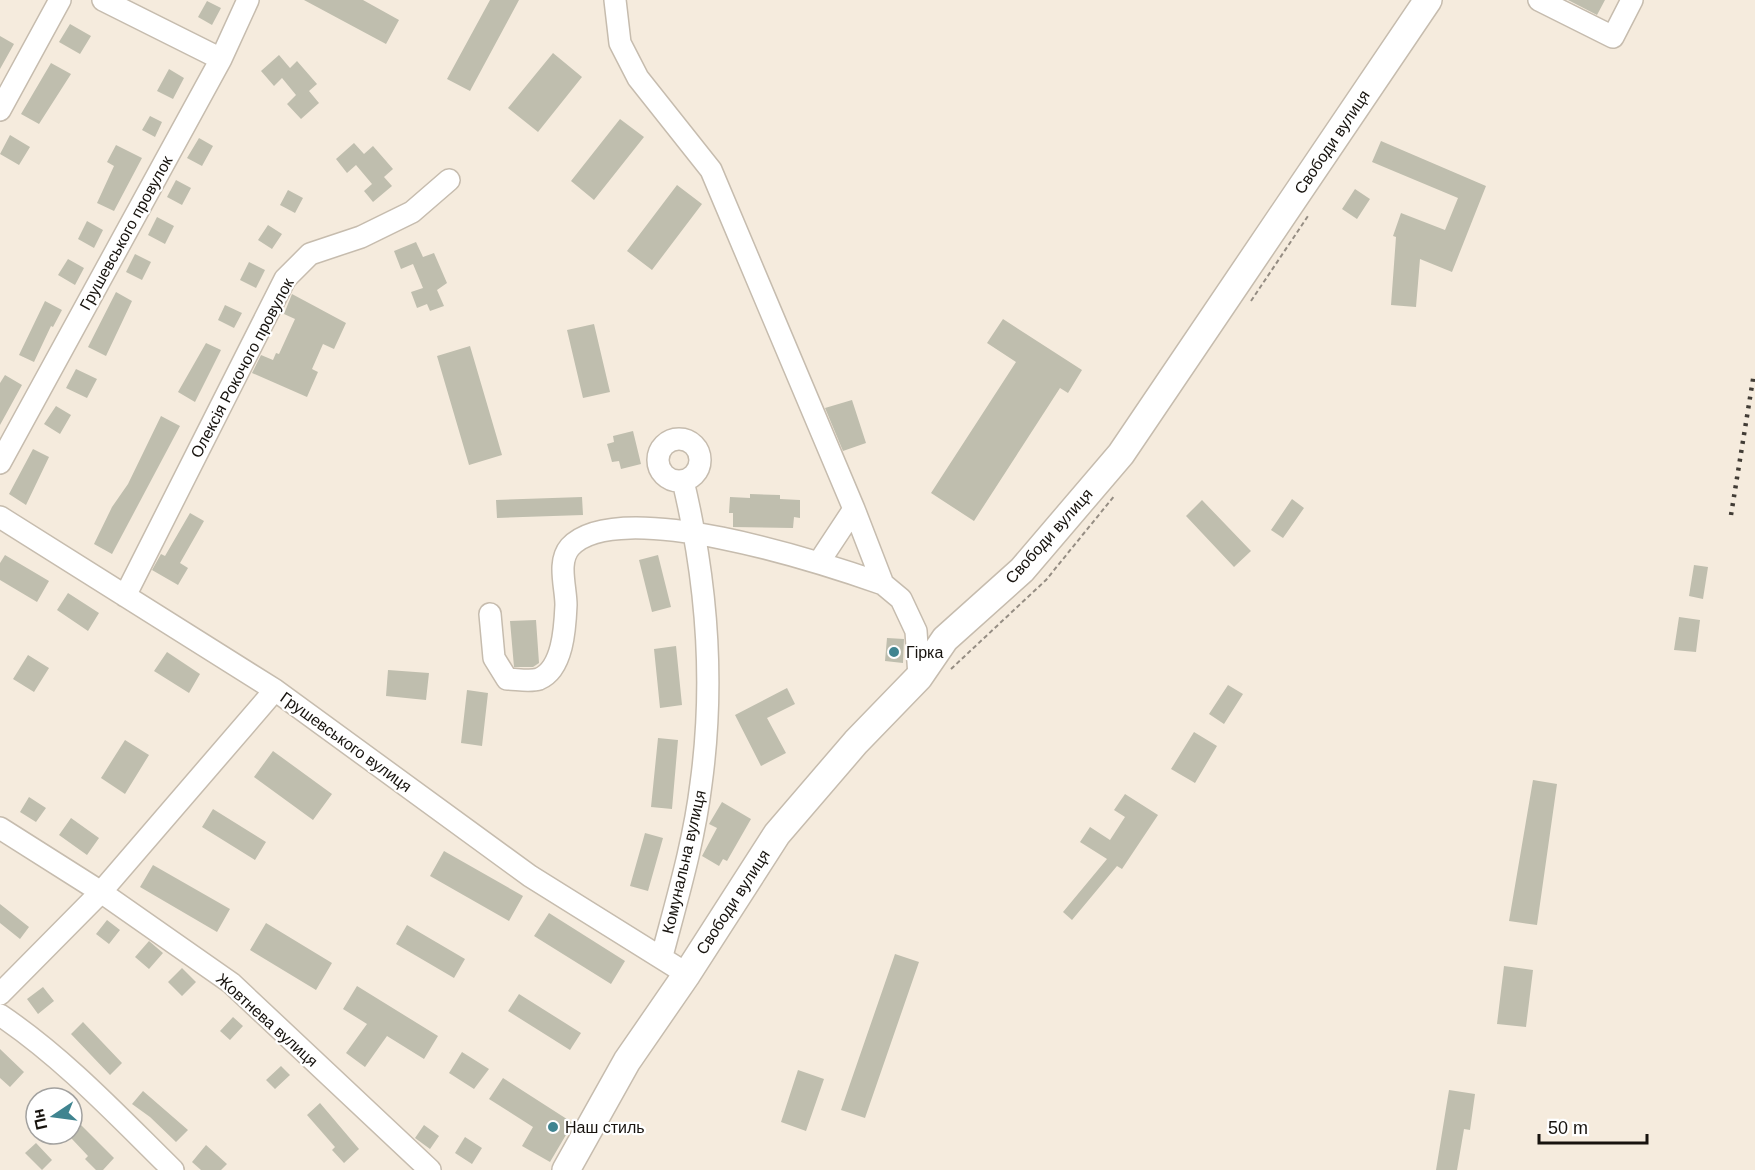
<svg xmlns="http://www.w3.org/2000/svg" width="1755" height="1170" viewBox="0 0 1755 1170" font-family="Helvetica,sans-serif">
  <rect width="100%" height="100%" fill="#f5ebdd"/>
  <path fill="#bfbeae" d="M304,0h59l36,20 -13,24z
    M490,0h29l-49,91 -23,-12z
    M1568,0h37l-8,15z
    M207,1l14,7 -9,17 -14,-8z
    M70,24l21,12 -11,18 -21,-12z
    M0,36l14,8 -14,25z
    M553,53l29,24 -44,55 -30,-24z
    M279,55l11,13 7,-7 20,23 -8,7 10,12 -18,16 -14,-15 9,-9 -14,-17 -8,8 -13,-15z
    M51,63l20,11 -32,50 -18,-10z
    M169,69l15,9 -11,21 -16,-8z
    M150,116l12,6 -7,15 -13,-7z
    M620,119l24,18 -50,63 -23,-19z
    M10,135l20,12 -11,18 -19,-11z
    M199,138l14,8 -11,20 -15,-8z
    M1381,141l105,45 -34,86 -32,-13 -4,48 -25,-2 5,-68 -3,-1 8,-23 44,17 13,-32 -86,-36z
    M354,143l10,11 9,-8 20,23 -9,8 8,9 -19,16 -9,-11 8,-7 -16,-19 -9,8 -11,-14z
    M116,145l26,13 -28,53 -17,-8 17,-37 -7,-4z
    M176,180l15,8 -9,17 -15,-8z
    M677,185l25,19 -50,66 -25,-19z
    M1355,189l15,10 -13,20 -15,-10z
    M288,190l15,8 -8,15 -15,-8z
    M157,217l17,9 -9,18 -17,-9z
    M87,221l16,9 -9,18 -16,-9z
    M268,225l14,9 -10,15 -14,-9z
    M416,242l7,15 11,-4 13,30 -10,7 7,16 -14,5 -3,-7 -10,4 -6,-16 12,-4 -10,-24 -12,5 -7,-18z
    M135,254l16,8 -9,18 -16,-8z
    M68,259l16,9 -9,17 -17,-10z
    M249,262l16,8 -9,18 -16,-8z
    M116,292l16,9 -26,55 -18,-9z
    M292,294l54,29 -12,26 -11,-5 -11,25 6,3 -11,25 -55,-24 9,-18 12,5 3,-7 3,1 16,-35 -11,-5z
    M45,301l17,9 -9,17 -2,-1 -17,36 -15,-7z
    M225,305l17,8 -8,15 -16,-8z
    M1003,319l79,51 -14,23 -8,-5 -86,133 -43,-28 85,-131 -29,-19z
    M594,324l16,68 -27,6 -16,-68z
    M206,343l15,7 -26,52 -17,-10z
    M470,346l32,109 -33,10 -32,-109z
    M76,369l21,10 -10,19 -21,-10z
    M5,375l17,10 -22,40v-42z
    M852,400l14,43 -23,8 -18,-43z
    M56,406l15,9 -11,19 -16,-10z
    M161,416l19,10 -68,128 -18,-10 18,-37 16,-23z
    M633,431l8,33 -20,5 -2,-8 -7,1 -5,-18 7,-2 -1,-6z
    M33,449l16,8 -23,48 -17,-11z
    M750,494l30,1v4l20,1v18l-6,-1 -1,11 -60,-1v-14h-4l1,-16 20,1z
    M582,497l1,18 -86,3 -1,-18z
    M1292,499l12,9 -21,30 -12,-8z
    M1202,500l49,51 -17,16 -48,-51z
    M190,513l14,8 -24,42 8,5 -10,17 -26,-15 9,-16 4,2z
    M5,555l44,26 -12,21 -37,-22v-17z
    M658,555l13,52 -19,5 -13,-52z
    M1694,565l14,2 -5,32 -14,-3z
    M68,593l31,20 -11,18 -31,-21z
    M1679,617l21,3 -4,32 -22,-2z
    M536,620l3,43 -6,4h-19l-4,-46z
    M887,638l17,1 -1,24 -18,-2z
    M676,646l6,59 -22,3 -6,-59z
    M167,652l33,22 -11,19 -35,-22z
    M28,655l21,13 -15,24 -21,-13z
    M388,670l41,3 -3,27 -40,-4z
    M1228,685l15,9 -19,30 -15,-10z
    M787,688l8,16 -28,14 19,35 -25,13 -26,-51z
    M467,690l21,3 -6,53 -21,-3z
    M1194,732l23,14 -22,37 -24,-14z
    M658,738l20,2 -6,69 -21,-2z
    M125,740l24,15 -24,39 -24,-16z
    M273,751l59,43 -19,26 -59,-43z
    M1533,780l24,4 -20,141 -28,-4z
    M1125,794l33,21 -36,54 -5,-3 -45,54 -9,-8 44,-53 -27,-17 10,-15 20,13 15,-23 -11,-7z
    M29,797l17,11 -10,14 -16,-10z
    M722,802l29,17 -24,42 -4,-2 -4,7 -17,-10 15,-28 -8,-4z
    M213,809l53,33 -11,18 -53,-33z
    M71,818l28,20 -12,17 -28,-20z
    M645,833l18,5 -15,53 -18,-5z
    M444,851l79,45 -14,25 -79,-45z
    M153,865l77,44 -13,23 -77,-45z
    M0,904l29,23 -9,12 -20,-16z
    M549,913l76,48 -14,23 -77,-48z
    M107,920l13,10 -11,14 -13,-10z
    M266,923l66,40 -16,27 -66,-40z
    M407,925l58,34 -11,19 -58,-34z
    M149,941l14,12 -14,16 -14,-12z
    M895,954l24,8 -54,156 -24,-8z
    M1504,966l29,4 -7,57 -29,-3z
    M182,968l14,14 -14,14 -14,-14z
    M357,986l81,50 -14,23 -37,-23 -22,31 -19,-14 21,-29 -24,-15z
    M43,987l11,14 -16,13 -11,-15z
    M519,994l62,39 -11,17 -62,-39z
    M233,1017l10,9 -13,14 -10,-9z
    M83,1022l39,41 -12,12 -39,-41z
    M0,1049l24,23 -14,15 -10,-9z
    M462,1052l27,17 -15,20 -25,-16z
    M281,1066l9,9 -15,14 -9,-9z
    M798,1070l26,9 -18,52 -25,-9z
    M503,1078l70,45 -23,39 -28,-16 11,-19 -44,-28z
    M1449,1090l26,4 -5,36 -6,-1 -7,41h-21z
    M143,1091l45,39 -12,12 -26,-25 -18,-13z
    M320,1103l39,46 -15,14 -12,-13 3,-3 -28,-32z
    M72,1116l42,42 -11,12h-7l-11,-11 3,-3 -16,-17z
    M424,1125l15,11 -9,13 -15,-11z
    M465,1137l17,11 -10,16 -17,-11z
    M36,1143l16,17 -10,10 -17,-17z
    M206,1145l21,19 -6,6h-20l-9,-8z"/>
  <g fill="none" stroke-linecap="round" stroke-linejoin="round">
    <g stroke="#c6bcae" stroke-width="24">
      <path id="minor" d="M103,0l118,59
        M615,0l5,43 18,35 73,92 143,339 29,75 18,15 15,32 3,46
        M1539,0l74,37 19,-37
        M0,110l60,-110
        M658 460a21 21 0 1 1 42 0a21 21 0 1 1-42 0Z
        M0,463l221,-404 27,-59
        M0,517l275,173 255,186 157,98
        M819,562l35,-53
        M125,596l160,-317 25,-25 51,-17 51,-25 37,-32
        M490,614l4,44 13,21c9,0 23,3 32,0 24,-10 26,-51 27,-74 0,-18 -9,-43 4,-58 47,-52 253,16 313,37
        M0,828l101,64 130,91 199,187
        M662,956c15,-57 32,-114 39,-172 14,-102 6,-203 -18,-303
        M0,994l101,-102 174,-202
        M0,1015c64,43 118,101 173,155"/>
    </g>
    <g stroke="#c6bcae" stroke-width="30">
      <path id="major" d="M566,1170l61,-109 60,-87 90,-140 79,-92 63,-65 26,-38 77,-69 99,-116 307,-454"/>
    </g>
    <path stroke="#958d83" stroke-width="2" stroke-dasharray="4.5 3" stroke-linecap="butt" d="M1251,301l57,-85
      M951,669l95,-89 69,-85"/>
    <use href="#minor" stroke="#fff" stroke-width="21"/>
    <use href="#major" stroke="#fff" stroke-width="27"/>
    <path stroke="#413c35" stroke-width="4.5" stroke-dasharray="3 6" stroke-linecap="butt" d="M1731,515l23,-142"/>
  </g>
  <g fill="#3f8490" stroke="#fff" stroke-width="2">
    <circle cx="894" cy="652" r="6"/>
    <circle cx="553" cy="1127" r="6"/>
  </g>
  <g text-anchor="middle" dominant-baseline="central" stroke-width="4.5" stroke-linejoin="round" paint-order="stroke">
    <g font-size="16" fill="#17130e" stroke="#fff">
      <text transform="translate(1332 142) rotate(-56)">Свободи вулиця</text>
      <text transform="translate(126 233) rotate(-61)">Грушевського провулок</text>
      <text transform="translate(242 368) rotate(-62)">Олексія Рокочого провулок</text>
      <text transform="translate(1049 536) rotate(-48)">Свободи вулиця</text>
      <text transform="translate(346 742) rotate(36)">Грушевського вулиця</text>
      <text transform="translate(684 862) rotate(-77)">Комунальна вулиця</text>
      <text transform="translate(733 902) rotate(-57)">Свободи вулиця</text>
      <text transform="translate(267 1020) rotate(42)">Жовтнева вулиця</text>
    </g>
    <g font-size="16" fill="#17130e" stroke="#fff" text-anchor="start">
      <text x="906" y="652">Гірка</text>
      <text x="565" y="1127">Наш стиль</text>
    </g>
  </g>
  <g transform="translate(54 1116) rotate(257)"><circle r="28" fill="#ffffff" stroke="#a2a19f" stroke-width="1.5"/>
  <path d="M0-4.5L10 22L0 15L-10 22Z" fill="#3f8490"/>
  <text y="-9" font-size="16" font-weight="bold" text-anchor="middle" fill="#17130e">Пн</text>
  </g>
  <path d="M1539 1134v9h108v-9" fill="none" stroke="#17130e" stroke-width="3"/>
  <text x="1548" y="1134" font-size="18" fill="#17130e" stroke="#ffffff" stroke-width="4.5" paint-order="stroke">50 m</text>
</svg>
